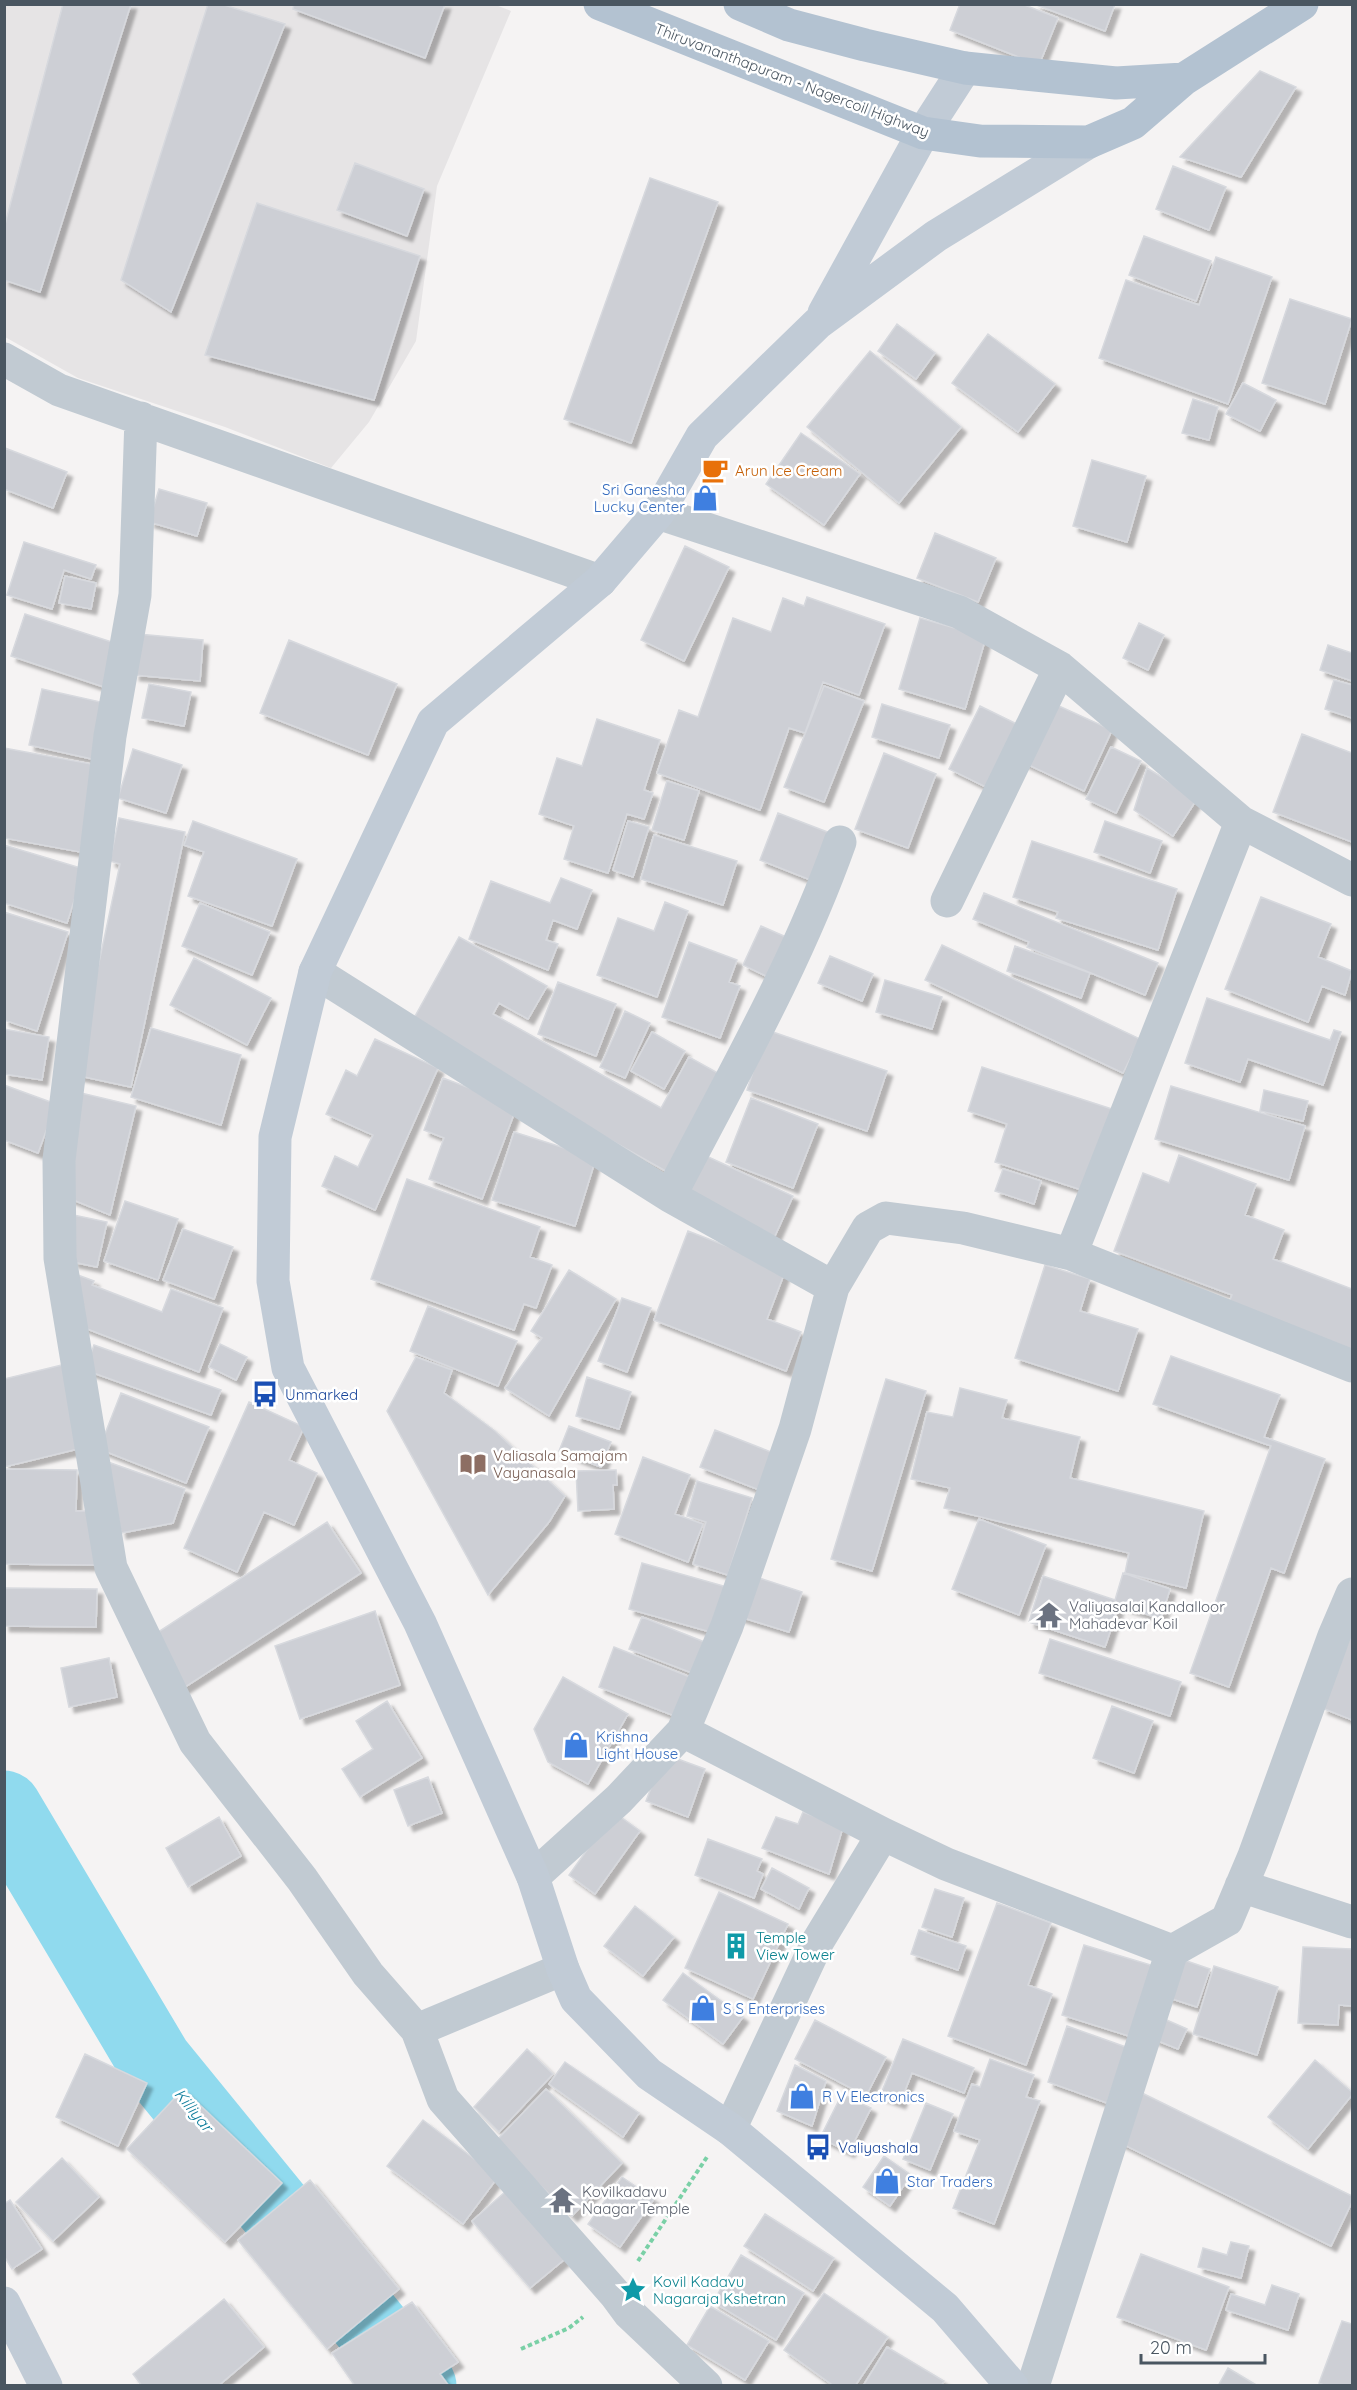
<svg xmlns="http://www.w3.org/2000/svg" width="1357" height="2390" viewBox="0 0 1357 2390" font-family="Quicksand,sans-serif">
  <defs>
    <filter id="shadow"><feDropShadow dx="5.5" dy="5.5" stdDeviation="1.5" flood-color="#0004"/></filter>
  </defs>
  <rect width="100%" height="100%" fill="#f5f3f3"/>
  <path fill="#e6e4e5" d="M493,4l18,7 -74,175 -21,155 -47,81 -38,46 -106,-41 -147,-49 -73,-41v-332z"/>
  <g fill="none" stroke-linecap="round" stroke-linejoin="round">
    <path stroke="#90daee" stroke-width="75" d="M4,1808l151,254 264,324"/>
  </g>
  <path fill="#cdcfd5" stroke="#d7d9de" stroke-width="1.5" filter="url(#shadow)" d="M63,4h68l-91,288 -36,-12v-52z
    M208,4h13l64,20 -114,288 -50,-32z
    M294,4h151l-20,54 -132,-49z
    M960,4h62l36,14 -19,47 -89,-35z
    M1034,4h81l-10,27z
    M1260,71l36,16 -55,90 -61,-20z
    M355,163l69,26 -17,47 -70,-26z
    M1173,166l53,21 -17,43 -53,-21z
    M650,178l68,24 -87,241 -67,-24z
    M257,203l163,53 -46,144 -169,-45z
    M1144,236l67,25 -15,40 -67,-26z
    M1216,257l56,20 -44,127 -129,-46 27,-78 73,25z
    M1290,299l62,20 -27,85 -63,-21z
    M897,324l38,29 -19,26 -38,-28z
    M988,334l67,50 -37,48 -66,-49z
    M870,351l91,76 -62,76 -92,-76z
    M1243,383l33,17 -16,31 -34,-17z
    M1193,399l25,8 -9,33 -27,-7z
    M801,433l59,41 -36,51 -58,-41z
    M5,448l62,24 -14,36 -49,-19z
    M1092,460l54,16 -19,66 -54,-16z
    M159,489l48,14 -10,33 -48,-14z
    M935,533l61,25 -18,44 -61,-24z
    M24,542l72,23 -5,14 -27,-9 -12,39 -45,-14z
    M685,546l44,21 -45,94 -43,-21z
    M65,576l31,7 -5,26 -32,-6z
    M807,597l78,27 -26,71 -36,-13 -18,51 -16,-5 -29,82 -103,-37 22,-63 19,7 35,-99 38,14 12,-34 21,8z
    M25,614l96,31 -14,43 -96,-32z
    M920,618l66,19 -21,72 -66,-20z
    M1139,623l25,12 -16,35 -25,-12z
    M138,634l65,6 -3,41 -66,-6z
    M289,640l108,44 -29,71 -108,-42z
    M1328,645l24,8v28l-32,-11z
    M1334,680l18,5v33l-27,-9z
    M149,684l42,8 -7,34 -42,-8z
    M824,686l40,15 -40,101 -40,-15z
    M42,689l63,14 -13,56 -63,-14z
    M1050,702l62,28 -28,61 -62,-29z
    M882,704l68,21 -11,33 -67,-21z
    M980,706l45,22 -31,63 -45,-22z
    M597,719l63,21 -16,50 9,3 -9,26 -17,-5 -19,59 -44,-14 10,-33 -35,-12 18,-56 25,8z
    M1302,734l50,19v89l-79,-30z
    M1111,747l30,14 -25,52 -30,-14z
    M4,748l93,17 -17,87 -76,-14z
    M133,749l49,16 -16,48 -48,-15z
    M884,753l52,21 -28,74 -53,-19z
    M1147,768l50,31 -24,37 -39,-26z
    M667,781l32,10 -15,49 -32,-10z
    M778,813l52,20 -17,48 -53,-21z
    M119,818l66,14 -54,255 -56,-12 45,-211 -10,-3z
    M193,821l104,38 -25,67 -84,-30 16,-44 -20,-7z
    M628,821l21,6 -16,50 -20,-7z
    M1105,821l57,20 -12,32 -56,-21z
    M654,835l83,26 -14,44 -82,-26z
    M1032,841l145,48 -19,61 -102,-32 2,-6 -45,-15z
    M4,845l80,24 -17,54 -63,-20z
    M561,878l31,12 -15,39 -24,-9 -7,20 12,4 -10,26 -79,-31 22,-58 59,22z
    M984,893l174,70 -13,32 -118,-48 2,-5 -56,-23z
    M1261,897l70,27 -13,33 34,14 -7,24 -23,-9 -14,36 -83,-33z
    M665,902l23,9 -31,86 -60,-22 21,-57 36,13z
    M200,903l70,29 -18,43 -70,-29z
    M4,912l64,20 -31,99 -33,-11z
    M761,926l25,11 -18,40 -25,-12z
    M459,937l88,49 -19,33 -29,-16 -6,11 168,94 28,-51 36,20 -54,97 -262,-147z
    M689,942l48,18 -8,22 11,4 -20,52 -58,-21z
    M942,945l198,94 -17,34 -198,-93z
    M1015,946l75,27 -9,25 -74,-27z
    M830,956l43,18 -11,27 -44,-18z
    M194,958l77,40 -24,47 -77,-40z
    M885,980l57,17 -10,32 -56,-17z
    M558,982l58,22 -20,52 -58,-22z
    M1207,998l123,42 4,-10 7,2 -18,53 -75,-26 -8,23 -55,-19z
    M625,1011l25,12 -25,55 -25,-11z
    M151,1028l90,27 -20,70 -90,-28z
    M4,1029l45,8 -7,43 -38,-6z
    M767,1030l120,41 -20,60 -120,-41z
    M652,1032l33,19 -21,38 -33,-18z
    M375,1039l63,29 -63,142 -53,-24 13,-30 23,11 15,-32 -47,-21 20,-44 11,6z
    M982,1067l130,42 -27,82 -90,-29 12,-38 -39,-13z
    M443,1078l74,28 -35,93 -53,-20 15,-41 -20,-8z
    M4,1085l52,19 -18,49 -34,-13z
    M1171,1086l134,40 -16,54 -134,-41z
    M1264,1090l44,11 -5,20 -43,-10z
    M81,1093l55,13 -26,109 -44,-18z
    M751,1098l67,26 -25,64 -67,-26z
    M514,1132l82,26 -21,68 -83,-26z
    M704,1155l89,41 -19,42 -89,-41z
    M1179,1155l77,29 -11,31 39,15 -11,29 79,30v65l-125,-47 5,-12 -118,-44 29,-78 26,10z
    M1003,1169l38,12 -7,23 -39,-13z
    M407,1179l133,48 -10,30 22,8 -16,43 -12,-4 -10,26 -143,-51z
    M125,1201l53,18 -20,61 -54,-19z
    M64,1213l43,9 -10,45 -24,-5z
    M183,1229l50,18 -19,52 -51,-19z
    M688,1231l98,38 -19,50 34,13 -15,39 -132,-51z
    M1045,1265l45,14 -10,32 58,18 -20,62 -103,-33z
    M569,1270l47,29 -67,117 -44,-28 37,-50 -11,-7z
    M75,1274l19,7 -2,4 70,27 9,-23 52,19 -24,64 -117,-45z
    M622,1298l29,10 -24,64 -29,-11z
    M428,1306l89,35 -19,45 -88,-35z
    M220,1344l27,13 -11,23 -27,-13z
    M94,1345l127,45 -10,25 -126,-45z
    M1171,1356l109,39 -16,42 61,22 -41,114 -13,-5 -42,119 -39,-14 81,-227 -118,-42z
    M416,1357l36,13 -8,23 51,38 70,65 -16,26 -61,73 -101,-184z
    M62,1365l20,83 -78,19v-88z
    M587,1377l44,15 -12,37 -43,-13z
    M886,1379l40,12 -54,180 -41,-12z
    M960,1388l47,12 -5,18 78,19 -10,41 134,33 -18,77 -61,-15 4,-20 -185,-45 6,-20 -39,-9 16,-67 26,5z
    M121,1393l88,34 -23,56 -87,-34z
    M249,1402l55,25 -15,33 28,13 -23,52 -30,-13 -27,60 -53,-24z
    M569,1426l42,16 -10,25 -42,-16z
    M715,1430l61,24 -14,37 -62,-24z
    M643,1457l47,18 -15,39 28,10 -15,38 -73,-28z
    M108,1462l77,27 -12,34 -52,10z
    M4,1469l73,1 -1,41h21l-1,54 -92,-1z
    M616,1470l1,15h-4l1,24 -36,2 -2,-40z
    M697,1481l55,17 -24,77 -35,-11 13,-42 -19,-6z
    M979,1519l67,26 -27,70 -67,-26z
    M327,1522l34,51 -182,118 -30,-53z
    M642,1563l85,24 -13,46 -85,-24z
    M1123,1573l47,16 -9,30 -42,-14 -14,42 -76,-25 14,-46 72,24z
    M750,1575l52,17 -13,40 -52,-16z
    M4,1588l93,1 -1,38 -92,-1z
    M375,1611l25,74 -100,34 -25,-73z
    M642,1617l70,28 -12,31 -71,-27z
    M1352,1633v87l-30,-12z
    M1050,1639l131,43 -11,34 -131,-43z
    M614,1647l81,32 -15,39 -81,-31z
    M109,1658l8,39 -48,10 -8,-39z
    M563,1677l65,37 -40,70 -40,-22 -14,-33z
    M387,1701l35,57 -62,39 -18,-28 31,-20 -17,-28z
    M1112,1706l41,15 -19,52 -41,-15z
    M664,1754l41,15 -17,48 -42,-16z
    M428,1777l14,36 -34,13 -14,-36z
    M614,1812l26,19 -45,63 -26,-19z
    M803,1812l40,15 -14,47 -67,-26 14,-31 22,7z
    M219,1817l22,39 -53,31 -22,-39z
    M708,1839l54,20 -5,12 6,3 -9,24 -59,-23z
    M772,1868l37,20 -10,21 -38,-20z
    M935,1889l29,9 -12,39 -30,-10z
    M719,1892l69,32 -35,75 -68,-31z
    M997,1903l54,20 -23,62 24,9 -26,71 -78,-29z
    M635,1906l39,31 -31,39 -39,-30z
    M919,1930l47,16 -8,24 -47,-16z
    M1084,1945l70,21 -22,71 -70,-22z
    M1303,1947l49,2v57l-13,-1 -1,20 -40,-2z
    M1178,1958l32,11 -13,38 -31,-10z
    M1214,1966l64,21 -21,68 -64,-21z
    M683,1973l60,44 -20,27 -60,-44z
    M1162,2018l25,11 -9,20 -25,-10z
    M815,2020l71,37 -20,39 -71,-37z
    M1067,2026l59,21 -19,56 -59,-21z
    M903,2039l71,29 -10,25 -52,-20 -12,30 -20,-7z
    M527,2049l26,25 -54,58 -25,-25z
    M85,2054l62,29 -29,63 -62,-29z
    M990,2059l44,16 -8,22 14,4 -46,123 -41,-16 27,-68 -26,-9 18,-47 8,3z
    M1315,2060l37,32v3l-44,54 -40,-32z
    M565,2062l74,51 -16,24 -74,-53z
    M795,2065l31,16 -14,45 -35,-15z
    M183,2089l99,94 -57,59 -98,-93z
    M546,2089l76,74 -50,53 -77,-74z
    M1142,2093l210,103v6l-21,44 -213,-104z
    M842,2094l29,14 -22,44 -29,-14z
    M926,2103l27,11 -23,56 -27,-11z
    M423,2120l75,57 -35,47 -76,-58z
    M884,2156l27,19 -21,31 -27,-19z
    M62,2158l37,39 -46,44 -37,-39z
    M622,2177l32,22 -34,48 -32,-23z
    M310,2180l89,109 -72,60 -89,-109z
    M506,2191l59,68 -35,29 -58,-67z
    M10,2200l32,49 -30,20 -8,-13v-52z
    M765,2214l69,44 -21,33 -69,-45z
    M1231,2242l18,4 -8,32 -43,-11 5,-19 24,7z
    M1141,2254l88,33 -23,63 -89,-33z
    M741,2255l63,38 -28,47 -63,-38z
    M1272,2285l27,9 -11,36 -62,-20 5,-16 34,11z
    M824,2293l64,44 -33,49h-21l-50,-36z
    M224,2299l40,48 -46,39h-76l-9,-12z
    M412,2302l46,60 -18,12 9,12h-94l-23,-33z
    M710,2306l59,35 -24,39 -58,-35z
    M1342,2321l10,3v62h-26l-7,-3z
    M887,2347l57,34 -3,5h-78z
    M1228,2368l30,18h-40z"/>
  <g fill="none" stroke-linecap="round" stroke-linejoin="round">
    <path stroke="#7ad0a6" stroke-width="4" stroke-dasharray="4.5 3" stroke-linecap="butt" d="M638,2261l69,-104
      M521,2349l48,-21 14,-11"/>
    <path stroke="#c1cad2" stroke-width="33" d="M4,359l55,31 541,191
      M141,418l-6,177 -25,141 -51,424 1,98 51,310 84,174 107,137 66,95 49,56 146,-61
      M658,513l301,99 101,56 181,154 111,58
      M1241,822l-170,432 281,112
      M947,901l113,-233
      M315,972l355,224 163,91
      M670,1196c60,-116 126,-230 170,-354
      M683,1731l200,103
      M533,1877l86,-78 64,-68 44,-105 68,-197 38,-142 35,-59 18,-10 77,10 108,26
      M1241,1886l111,36
      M417,2030l26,69 172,195 14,19 77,73
      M730,2129l88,-188 65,-107 63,30 226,87
      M1033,2386l139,-435 55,-31 27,-64 80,-220 18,-42"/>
    <path stroke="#c1cbd6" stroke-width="33" d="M824,313l99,-180 42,-65
      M4,2303l42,83
      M1012,2386l-67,-78 -215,-179 -81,-55 -73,-75 -13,-30 -30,-92 -113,-254 -132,-255 -15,-87 2,-144 40,-165 118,-250 167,-141 58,-68 44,-77 116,-113 118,-87 153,-94"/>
    <path stroke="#b3c2d1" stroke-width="33" d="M600,4l323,129 57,8 109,1 44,-19 51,-44 118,-75
      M740,4l49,21 76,20 100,23 151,15 68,-4"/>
  </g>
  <defs>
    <g id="cafe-bare" transform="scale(2.07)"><path d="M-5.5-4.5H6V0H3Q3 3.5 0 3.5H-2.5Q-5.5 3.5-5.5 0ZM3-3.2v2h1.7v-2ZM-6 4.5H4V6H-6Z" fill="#e8710a" stroke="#fff" stroke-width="2.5" paint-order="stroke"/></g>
    <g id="shop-bare" transform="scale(2.07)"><path d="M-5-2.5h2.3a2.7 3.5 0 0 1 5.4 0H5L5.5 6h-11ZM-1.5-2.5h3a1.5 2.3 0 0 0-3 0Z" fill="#3f7fe0" stroke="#fff" stroke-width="2.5" paint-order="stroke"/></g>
    <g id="bus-bare" transform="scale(2.07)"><path d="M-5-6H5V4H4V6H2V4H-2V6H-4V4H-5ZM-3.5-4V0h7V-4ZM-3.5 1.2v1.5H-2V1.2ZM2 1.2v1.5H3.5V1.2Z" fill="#1a4fb4" stroke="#fff" stroke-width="2.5" paint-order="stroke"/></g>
    <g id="library-bare" transform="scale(2.07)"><path d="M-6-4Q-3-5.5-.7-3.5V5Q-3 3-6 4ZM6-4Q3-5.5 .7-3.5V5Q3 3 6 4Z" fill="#8d6e63" stroke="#fff" stroke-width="2.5" paint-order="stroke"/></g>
    <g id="temple-bare" transform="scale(2.07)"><path d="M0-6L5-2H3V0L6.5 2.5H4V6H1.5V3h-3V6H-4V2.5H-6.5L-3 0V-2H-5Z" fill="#6b7280" stroke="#fff" stroke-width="2.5" paint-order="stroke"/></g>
    <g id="building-bare" transform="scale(2.07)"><path d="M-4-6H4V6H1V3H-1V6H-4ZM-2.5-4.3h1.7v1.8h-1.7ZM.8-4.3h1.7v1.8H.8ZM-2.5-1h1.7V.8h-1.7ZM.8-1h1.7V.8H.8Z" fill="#0f9aa8" stroke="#fff" stroke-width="2.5" paint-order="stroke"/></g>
    <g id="sight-bare" transform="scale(2.07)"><path d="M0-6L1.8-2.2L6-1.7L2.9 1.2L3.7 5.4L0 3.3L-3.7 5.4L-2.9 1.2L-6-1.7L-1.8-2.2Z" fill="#0f9aa8" stroke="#fff" stroke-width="2.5" paint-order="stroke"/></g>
  </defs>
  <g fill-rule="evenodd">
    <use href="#cafe-bare" x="715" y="470"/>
    <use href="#shop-bare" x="705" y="498"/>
    <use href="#bus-bare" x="265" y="1394"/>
    <use href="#library-bare" x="473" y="1464"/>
    <use href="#temple-bare" x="1049" y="1615"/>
    <use href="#shop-bare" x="576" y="1745"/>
    <use href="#building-bare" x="736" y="1946"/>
    <use href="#shop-bare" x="703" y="2008"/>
    <use href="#shop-bare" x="802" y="2096"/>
    <use href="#bus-bare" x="818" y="2147"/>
    <use href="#shop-bare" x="887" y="2181"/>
    <use href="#temple-bare" x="562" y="2200"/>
    <use href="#sight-bare" x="633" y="2290"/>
  </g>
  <g text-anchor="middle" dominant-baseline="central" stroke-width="5" stroke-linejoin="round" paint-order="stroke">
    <g font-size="15" fill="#4a5661" stroke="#fff">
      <text transform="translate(792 80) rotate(21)">Thiruvananthapuram - Nagercoil Highway</text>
    </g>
    <g font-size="15" fill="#c56008" stroke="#fff" text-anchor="start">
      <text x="735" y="470">Arun Ice Cream</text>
    </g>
    <g font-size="15" fill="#366cbe" stroke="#fff" text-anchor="start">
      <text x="685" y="489" text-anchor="end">Sri Ganesha<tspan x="685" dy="17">Lucky Center</tspan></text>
      <text x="596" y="1736">Krishna<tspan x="596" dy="17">Light House</tspan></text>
      <text x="723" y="2008">S S Enterprises</text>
      <text x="822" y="2096">R V Electronics</text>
      <text x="907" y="2181">Star Traders</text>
    </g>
    <g font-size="15" fill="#164399" stroke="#fff" text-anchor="start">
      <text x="285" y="1394">Unmarked</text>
      <text x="838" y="2147">Valiyashala</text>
    </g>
    <g font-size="15" fill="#785e54" stroke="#fff" text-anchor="start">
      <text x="493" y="1455">Valiasala Samajam<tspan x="493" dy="17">Vayanasala</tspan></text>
    </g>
    <g font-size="15" fill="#5b616d" stroke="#fff" text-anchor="start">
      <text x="1069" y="1606">Valiyasalai Kandalloor<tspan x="1069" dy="17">Mahadevar Koil</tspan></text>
      <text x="582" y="2191">Kovilkadavu<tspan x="582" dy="17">Naagar Temple</tspan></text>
    </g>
    <g font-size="15" fill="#0d838f" stroke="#fff" text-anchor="start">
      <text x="756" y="1937">Temple<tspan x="756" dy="17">View Tower</tspan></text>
      <text x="653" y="2281">Kovil Kadavu<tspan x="653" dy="17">Nagaraja Kshetran</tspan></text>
    </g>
    <g font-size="16" font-style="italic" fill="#0c7c9b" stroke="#fff">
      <text transform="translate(194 2110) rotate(51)">Killiyar</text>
    </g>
  </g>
  <rect width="1357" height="2390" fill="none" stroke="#4a5661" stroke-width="12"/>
  <path d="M1141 2354v9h124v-9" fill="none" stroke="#4a5661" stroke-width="3"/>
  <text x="1150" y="2354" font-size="18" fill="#4a5661" stroke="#ffffff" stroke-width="4.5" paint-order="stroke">20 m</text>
</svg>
